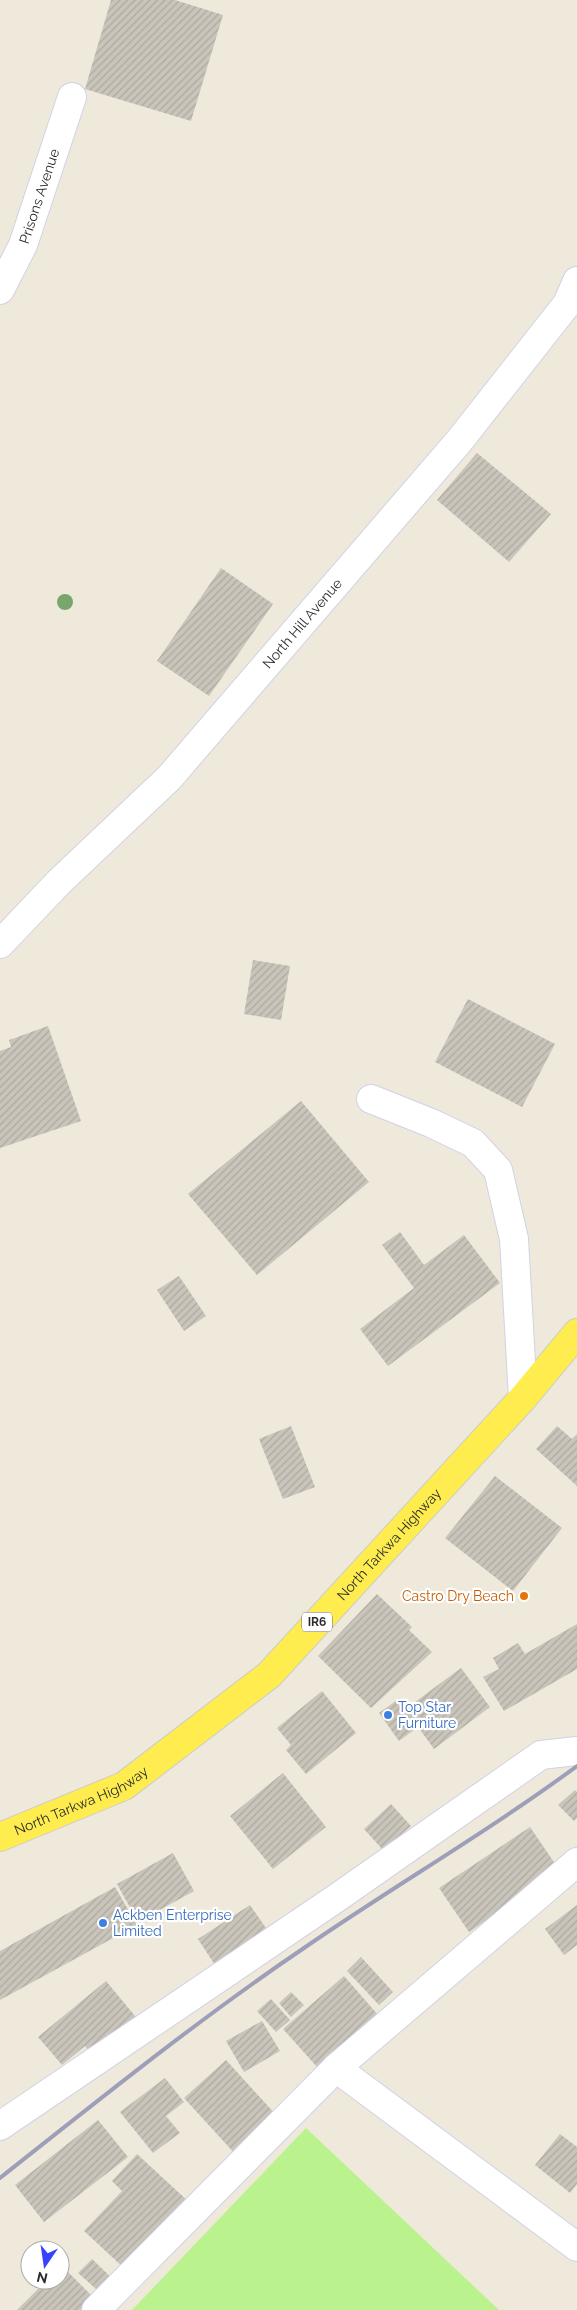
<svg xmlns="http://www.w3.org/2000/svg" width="577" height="2310" viewBox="0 0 577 2310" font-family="Raleway,sans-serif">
  <defs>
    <pattern id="building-hatch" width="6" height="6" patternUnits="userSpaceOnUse" patternTransform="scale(1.25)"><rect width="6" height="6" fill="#cac5bb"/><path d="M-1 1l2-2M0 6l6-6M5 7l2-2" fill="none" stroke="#aea9a1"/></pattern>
  </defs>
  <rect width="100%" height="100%" fill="#eee9db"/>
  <path fill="#baf38d" d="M306,2128l193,182h-367z"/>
  <path fill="url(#building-hatch)" d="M111,0h64l48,15 -32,106 -106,-32z
    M477,453l74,61 -42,48 -72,-62z
    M221,568l52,36 -64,92 -52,-35z
    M253,960l37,6 -9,54 -37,-6z
    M468,999l87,45 -33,63 -87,-45z
    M48,1026l33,95 -81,27v-97l11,-4 -2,-7z
    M301,1101l68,81 -112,93 -69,-81z
    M400,1232l24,33 40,-30 36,48 -112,83 -28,-37 54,-41 -32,-43z
    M179,1276l27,40 -22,15 -27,-41z
    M291,1426l24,61 -32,12 -24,-60z
    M557,1426l15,13 5,-5v52l-41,-37z
    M495,1476l67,52 -49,63 -68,-53z
    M377,1594l35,33 -3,3 23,22 -61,56 -53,-52z
    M577,1624v45l-73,42 -21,-34 16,-8 -6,-11 25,-15 7,11z
    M461,1668l29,39 -56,42 -16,-22 -19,14 -20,-28 21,-15 7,10z
    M322,1691l34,42 -50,41 -20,-24 5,-5 -14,-17z
    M283,1773l43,54 -53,42 -43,-53z
    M575,1790l2,2v26l-3,3 -16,-16z
    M391,1804l20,22 -28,24 -19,-21z
    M530,1827l30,44 -91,61 -30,-44z
    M173,1853l21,38 -56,31 -21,-38z
    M115,1887l22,38 -137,75v-49z
    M250,1905l18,26 -53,34 -17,-26z
    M577,1905v40l-13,10 -19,-26z
    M361,1957l32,35 -14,13 -32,-34z
    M344,1976l35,40 -61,52 -35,-39z
    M106,1981l34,41 -45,37 -10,-13 -23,19 -24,-28z
    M291,1992l13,13 -13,12 -12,-14z
    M271,1999l19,21 -14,12 -19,-21z
    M262,2021l18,30 -36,21 -18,-31z
    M226,2060l52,57 -42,38 -52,-57z
    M165,2078l19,24 -18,14 14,17 -27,20 -33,-41z
    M98,2120l30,37 -84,65 -29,-37z
    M560,2134l17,13v37l-7,9 -35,-28z
    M137,2154l52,48 -64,67 -41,-38 38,-40 -10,-10z
    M92,2259l24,23 -12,14 -26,-23z
    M61,2265l37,37 -8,8h-73l30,-30h13z"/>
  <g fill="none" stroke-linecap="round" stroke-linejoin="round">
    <g stroke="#d0d2e5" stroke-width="30">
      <g id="minor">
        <path id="s1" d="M0,290l23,-45 49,-148"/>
        <path id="s2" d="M0,944l59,-62 110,-104 291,-338 107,-136 10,-23"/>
        <path d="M371,1099l60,24 42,20 25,27 16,69 9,159"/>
        <path d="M336,2068l241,179"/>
        <path d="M0,2126l338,-229 203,-142 36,-4"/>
        <path d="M96,2310l240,-242 241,-206"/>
      </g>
    </g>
    <g stroke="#ccc" stroke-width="30">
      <g id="primary">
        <path id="s3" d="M0,1837l124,-51 145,-111 254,-277 54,-65"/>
      </g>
    </g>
    <use href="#minor" stroke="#fff" stroke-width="28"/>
    <use href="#primary" stroke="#ffed50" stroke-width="28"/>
    <path stroke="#9d9eb7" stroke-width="4" d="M0,2178c100,-79 199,-159 304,-230 90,-62 185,-117 273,-182"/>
  </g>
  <circle fill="#79a66c" cx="65" cy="602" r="8"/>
  <circle fill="#e8710a" stroke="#fff" stroke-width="2" cx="524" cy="1596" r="5"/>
  <g fill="#3f7fe0" stroke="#fff" stroke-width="2">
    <circle cx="388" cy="1715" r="5"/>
    <circle cx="103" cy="1923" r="5"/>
  </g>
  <g text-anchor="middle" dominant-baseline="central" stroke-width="4.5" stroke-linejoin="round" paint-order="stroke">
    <rect fill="#fff" stroke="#6b6b6b" stroke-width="1" x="302" y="1612.5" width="30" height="19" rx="4"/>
    <g font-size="12" font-weight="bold" fill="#2b2b2b">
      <text x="317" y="1622">IR6</text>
    </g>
    <g font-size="14" fill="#2b2b2b" stroke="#fff">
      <text stroke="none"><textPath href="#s1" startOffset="102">Prisons Avenue</textPath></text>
      <text stroke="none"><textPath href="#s2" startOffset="441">North Hill Avenue</textPath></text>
      <text stroke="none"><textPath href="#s3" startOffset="494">North Tarkwa Highway</textPath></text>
      <text stroke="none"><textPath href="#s3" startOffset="89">North Tarkwa Highway</textPath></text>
    </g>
    <g font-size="14" fill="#c56008" stroke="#fff" text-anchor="end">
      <text x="514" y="1596">Castro Dry Beach</text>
    </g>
    <g font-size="14" fill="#366cbe" stroke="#fff" text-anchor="start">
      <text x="398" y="1707">Top Star<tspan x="398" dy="16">Furniture</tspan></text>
      <text x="113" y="1915">Ackben Enterprise<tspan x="113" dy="16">Limited</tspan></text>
    </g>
  </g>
  <g transform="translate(45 2265) rotate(193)"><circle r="24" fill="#ffffff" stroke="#aaaaaa"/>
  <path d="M0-4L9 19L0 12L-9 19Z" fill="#3843ff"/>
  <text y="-8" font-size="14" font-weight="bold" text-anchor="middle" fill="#2b2b2b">N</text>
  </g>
</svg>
